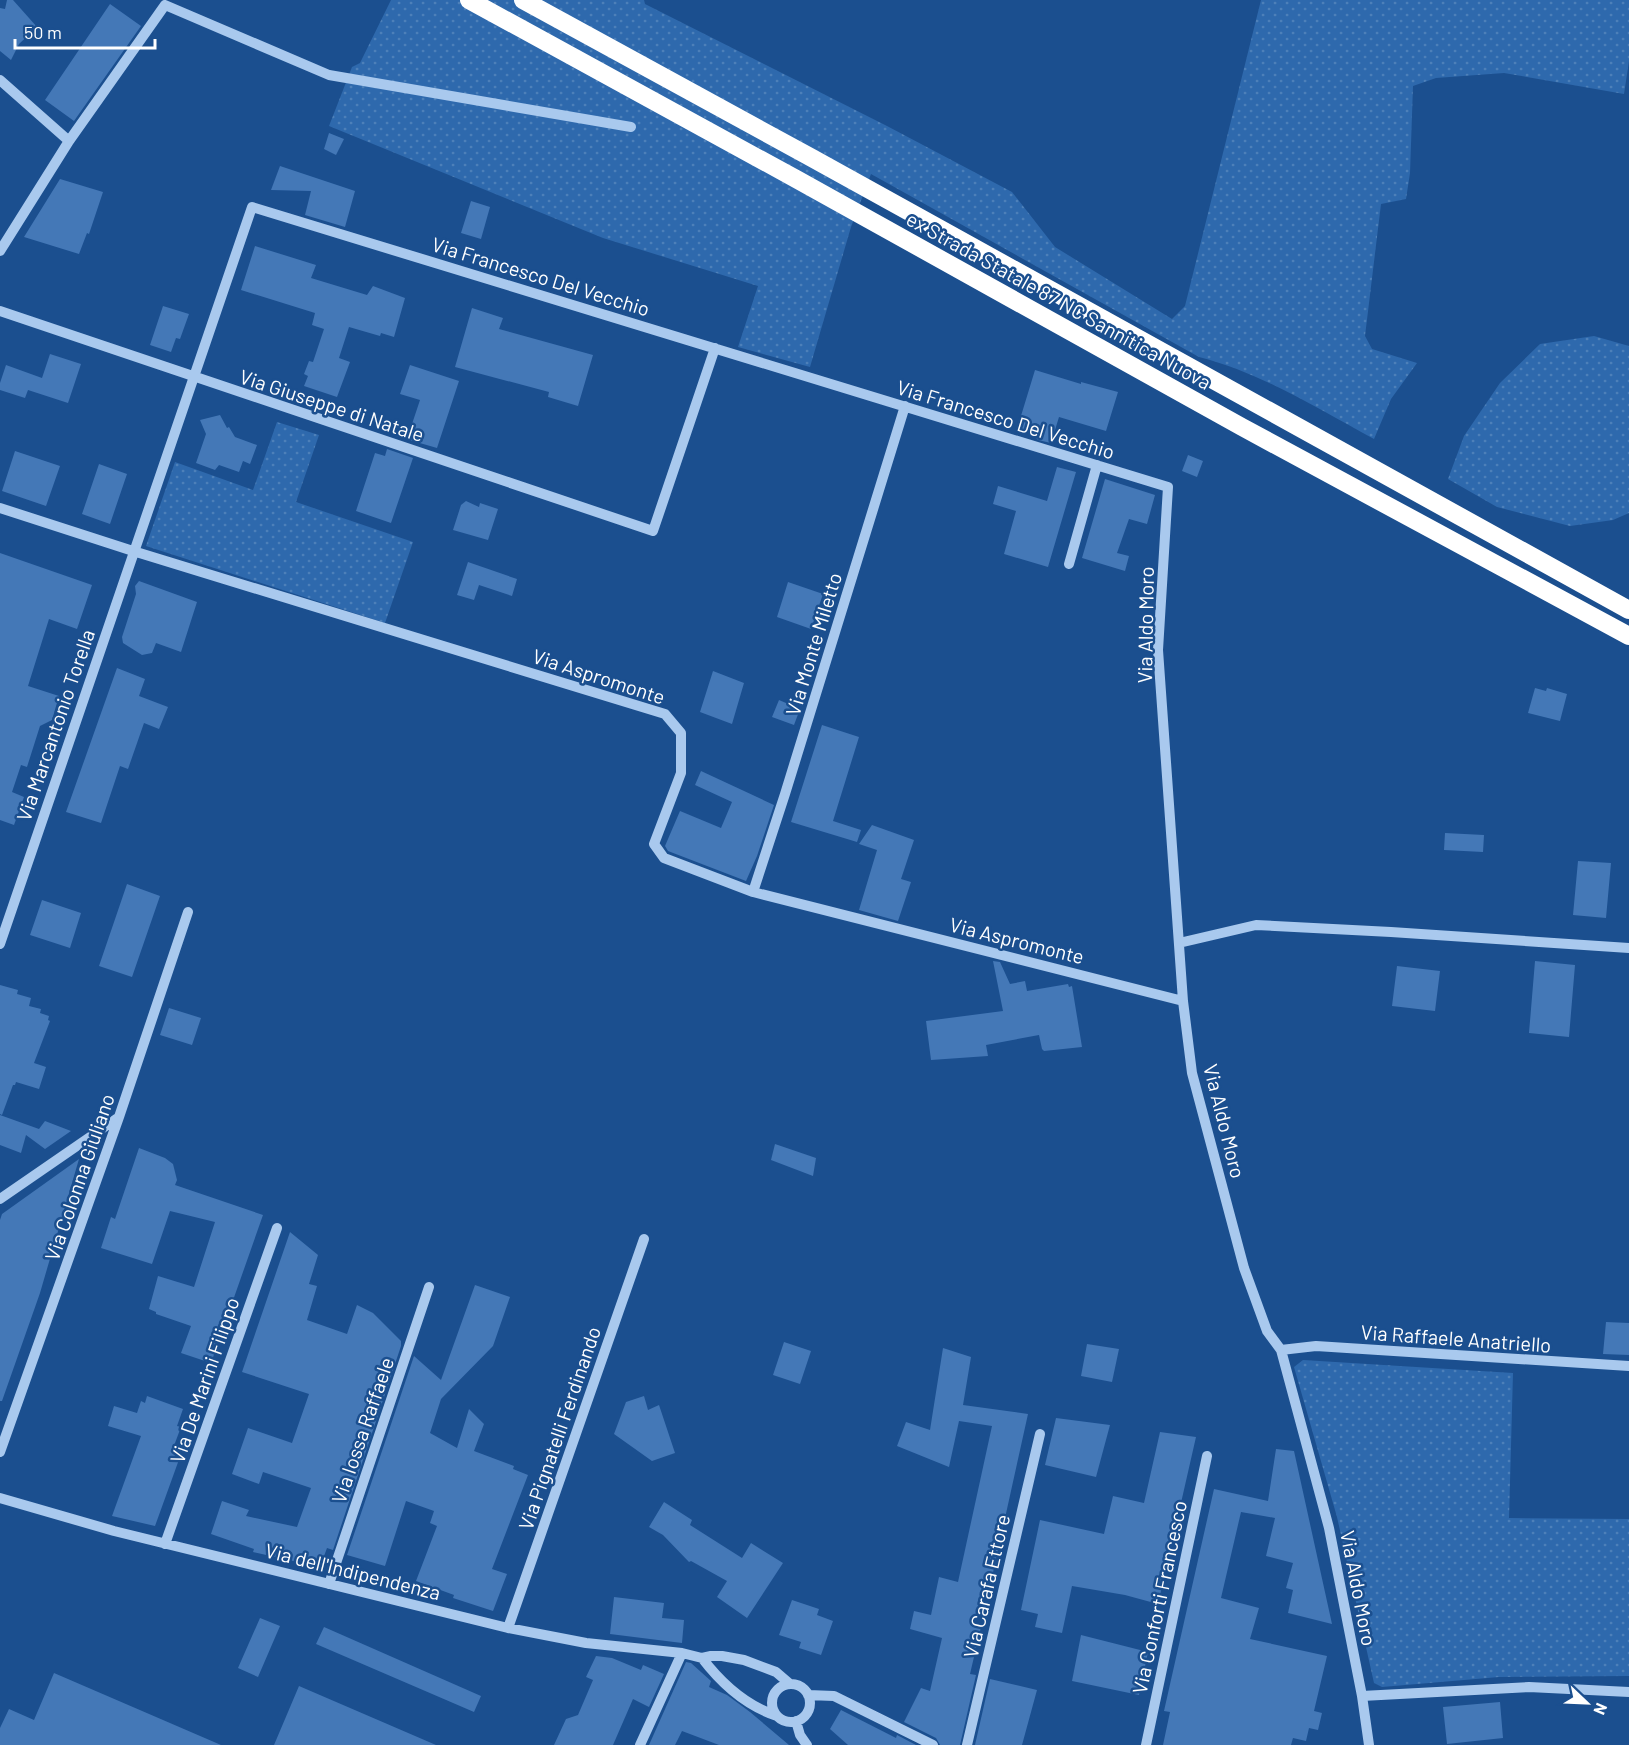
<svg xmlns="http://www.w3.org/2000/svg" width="1629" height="1745" viewBox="0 0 1629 1745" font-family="Barlow,sans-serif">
  <defs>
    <pattern id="grass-dots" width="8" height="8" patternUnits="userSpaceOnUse" patternTransform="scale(1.5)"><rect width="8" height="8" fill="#2e69ad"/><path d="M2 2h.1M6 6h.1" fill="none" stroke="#4d80b9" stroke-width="1.8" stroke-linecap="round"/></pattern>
  </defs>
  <rect width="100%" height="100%" fill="#1b4f8f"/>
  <path fill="url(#grass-dots)" d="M391,0h253l1,4 242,122 125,66 43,55 117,72 13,-13 76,-306h368v61l-5,33 -120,-21 -68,5 -23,8 -3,87 -4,26 -25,5 -16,132 7,13 45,14 -26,36 -17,40c-56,-30 -112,-66 -175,-82l-328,-183 -20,53 -41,140 -72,-20 20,-61 -155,-48 -274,-112 23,-59 8,-4z
    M1594,336l35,10v167l-16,7 -43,6 -73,-19 -49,-28 16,-43 36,-53 40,-39z
    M277,422l42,13 -23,67 117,40 -28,81 -239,-77 29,-84 78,28z
    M1303,1360l210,13 -4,145 120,1v157l-130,1 -117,10 -8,-4 -37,-166 -43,-150z"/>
  <path fill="#4478b7" d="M7,0h6l24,27 -18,17 -8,16 -11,-9v-43l5,1z
    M110,4l31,22 -67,95 -29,-21z
    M329,133l15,6 -8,16 -12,-6z
    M280,166l75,25 -10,36 -40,-12 6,-24 -40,-1z
    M60,179l43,13 -14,42 -2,-1 -8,21 -55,-17z
    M471,201l19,6 -9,32 -20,-6z
    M255,246l61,19 -5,13 56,17 6,-9 32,12 -11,39 -13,-4 -1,3 -31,-9 -10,31 11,4 -13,35 -33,-11 4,-10 -4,-2 5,-13 4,1 11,-33 -12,-4 3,-12 -74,-23z
    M163,306l26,8 -9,25 -4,-1 -5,14 -21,-7z
    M472,308l31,10 -4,11 94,26 -15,51 -30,-9 1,-5 -94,-25z
    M50,354l31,10 -13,39 -40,-13 -3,8 -25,-8v-7l6,-18 36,13z
    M410,365l49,16 -22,67 -45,-13 2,-4 14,5 12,-36 -20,-6z
    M1035,370l46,14v-2l37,10 -12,39 -47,-14 -8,26 -13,-3 -5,-6 -16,-5z
    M220,415l7,13 2,-1 6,10 22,8 -7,19 -7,-3 -4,11 -20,-7 -4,5 -19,-7 10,-29 -6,-14z
    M387,449l26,9 -22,65 -35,-12 19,-58 10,3z
    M15,451l45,15 -14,40 -44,-15z
    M1188,455l15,6 -6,16 -15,-6z
    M99,464l28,10 -17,50 -28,-10z
    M1057,467l19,5 -28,95 -44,-13 12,-43 -23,-7 5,-18 49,15z
    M1105,479l50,16 -8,29 -18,-5 -12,34 12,3 -4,15 -43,-13z
    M466,501l13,6 1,-4 18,6 -10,31 -35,-10 8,-25z
    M0,553l92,32 -15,44 -28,-10 -21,67 31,10 -7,24 -12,6 -13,41 -6,-2 -9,27 12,5 -10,28 -14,-5z
    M468,562l49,17 -5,17 -33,-11 -5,15 -17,-5z
    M139,581l58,21 -16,50 -25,-9 -4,10 -10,2 -19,-12 -1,-6 14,-43 -1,-8z
    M788,582l35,12 -12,35 -34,-12z
    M117,668l28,11 -6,17 29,11 -9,22 -15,-6 -16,46 -8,-3 -19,57 -35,-11z
    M713,671l31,12 -12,41 -32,-12z
    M1535,688l11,3 1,-3 20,6 -7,27 -32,-8z
    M779,700l21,9 -6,16 -22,-8z
    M822,725l37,12 -26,84 28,9 -4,12 -66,-20z
    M701,771l73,34 -17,51 -11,25 -78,-30 -3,-5 15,-35 41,17 11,-26 -37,-17z
    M872,825l42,15 -13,39 10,3 -13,39 -39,-11 18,-60 -18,-6z
    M1445,833l39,2 -1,17 -39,-2z
    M1578,861l33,2 -5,55 -33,-3z
    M127,884l33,12 -28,81 -33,-11z
    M42,900l39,13 -11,35 -40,-13z
    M993,961l7,1 10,22 15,-3 2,10 41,-7 1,3 3,-1 10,61 -38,4 -2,-2 -3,-14 -53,10 2,11 -57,4 -5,-39 77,-10z
    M1535,961l40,4 -6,72 -40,-4z
    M1397,966l43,5 -5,40 -43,-5z
    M0,985l18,5 -1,4 14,4 -2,8 12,3 -1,4 9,3 -1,4 2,1 -16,42 12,4 -7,22 -23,-7 -1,3h-2l-11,30 -2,-1z
    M169,1008l32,10 -9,27 -32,-10z
    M0,1115l39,14 6,-8 26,10 -26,18 -19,-14 -5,18 -21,-8z
    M775,1144l41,14 -3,18 -42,-16z
    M139,1148l26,10 8,6 4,16 -2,5 88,30 -52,148 -30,-10 10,-27 -35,-12v-2l-7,-3 9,-33 36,11 21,-65 -45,-11 -18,53 -51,-16 10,-31 4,2z
    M79,1159l-39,134 -38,108h-2v-181l2,-6z
    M290,1232l28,23 -9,29 8,2 -10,34 40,14 10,-29 16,8 28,28v5l-68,204 -6,-2 -7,19 -67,-15 1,-3 -43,-15 11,-33 27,9 -3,6 51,11 14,-39 -48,-16 -4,12 -27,-10 16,-46 44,15 17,-49 -67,-22z
    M475,1285l35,12 -17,49 -52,53 -11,34 27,15 12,-39 15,15 -10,27 40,15 -1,3 15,6 -36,94 15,5 -14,37 -40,-13 1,-3 -38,-14 21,-55 -7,-3 4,-12 -28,-10 -21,65 -38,-11 67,-199 27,24z
    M1606,1322l23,1v32l-26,-1z
    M784,1342l27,9 -11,33 -27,-9z
    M1087,1344l32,5 -7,33 -31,-6z
    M943,1348l28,9 -8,48 65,9 -36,163 -7,-2 -11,51 7,1 -11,47 6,1 -16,70h-20l-4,-7 -32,-16 17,-34 9,3 12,-53 -32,-9 4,-18 17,4 8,-38 19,5 34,-156 -33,-5 -10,46 -52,-21 9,-24 24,8z
    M147,1396l36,13 -6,17 4,1 -9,24 9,3 -26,72 -43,-10 29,-80 -33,-10 6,-20 23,7 4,-12 4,2z
    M644,1396l4,14 11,-5 16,48 -23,8 -38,-27 12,-32z
    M1056,1418l54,7 -14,52 -51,-12z
    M1160,1432l36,5 -38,167 -33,-9 -53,-9 -10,47 -27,-6 3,-13 -17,-4 19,-90 64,14 9,-38 31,7z
    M1276,1449l18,2 38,173 -44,-11 5,-23 -7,-2 7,-25 -27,-7 9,-38 -34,-6 -20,86 38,10 -9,31 77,17 -13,55 8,2 -4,17 -9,-2 -3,13 -13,-3 -2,7h-128l7,-33 -6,-1 50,-222 54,12z
    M664,1502l28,18 -2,5 52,33 9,-15 32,20 -36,55 -30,-21 10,-16 -36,-20 -2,1 -26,-27 -14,-8z
    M614,1597l50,6 -2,15 22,2 -2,23 -72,-9z
    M792,1600l27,9 -2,6 16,6 -12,34 -22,-7 2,-6 -22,-7z
    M260,1618l20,8 -22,51 -20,-9z
    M324,1627l157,69 -7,16 -158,-68z
    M1081,1635l67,17 -9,43 -67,-14z
    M596,1656l16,2 29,12 2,-5 21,9 -15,33 -16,-8 -20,46h-59l12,-26 12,-4 15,-35 -7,-3z
    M686,1662l5,1 20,18 -2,6 18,8 23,17 39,33h-70l-37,-14 -7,14h-26z
    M54,1673l167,72h-221v-17l9,-19 25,11z
    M990,1679l47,11 -15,55h-47z
    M299,1686l137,59h-162z
    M1500,1702l3,36 -56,6 -4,-37z
    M841,1710l55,28 1,-3 19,10h-68l-18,-16z"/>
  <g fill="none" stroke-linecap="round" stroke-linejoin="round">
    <path stroke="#a9c9ee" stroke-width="10" d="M0,80l69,61
      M0,251l69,-110 96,-136 164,70 302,52
      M0,311l653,220 62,-183
      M0,508l133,43 532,163 16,19v40l-27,71 10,14 89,34 430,109
      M1069,564l28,-99
      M753,892l32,-98 120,-388
      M1179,943l77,-18 135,7 238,16
      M0,944l252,-737 916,280 -10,163 25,351 9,72 52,195 23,63 14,19 48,178 33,168 7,49
      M0,1199l119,-82
      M1281,1350l35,-4 313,20
      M0,1452l119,-335 69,-205
      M0,1498l114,33 394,97 78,15 96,10 20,5 9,-2h11l22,4 32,12 14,12
      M165,1544l112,-316
      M329,1584l100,-297
      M508,1628l136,-389
      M702,1658c19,25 45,48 75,58
      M772 1703a19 19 0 1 1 38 0a19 19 0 1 1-38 0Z
      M808,1695l26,1 99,49
      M1362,1696l167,-9 100,5
      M796,1721l4,14 7,10
      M640,1745l42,-92
      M967,1745l73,-311
      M1146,1745l61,-289"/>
    <path stroke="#fff" stroke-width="18" d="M469,0l329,180 444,247 387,209
      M523,0l289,158 817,452"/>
  </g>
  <g text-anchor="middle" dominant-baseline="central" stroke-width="5" stroke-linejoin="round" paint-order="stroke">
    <g font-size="20" fill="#fff" stroke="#1b4f8f">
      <text transform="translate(541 276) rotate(17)">Via Francesco Del Vecchio</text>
      <text transform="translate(1059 300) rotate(29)">ex Strada Statale 87 NC Sannitica Nuova</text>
      <text transform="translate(332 405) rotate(18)">Via Giuseppe di Natale</text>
      <text transform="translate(1006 419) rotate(17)">Via Francesco Del Vecchio</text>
      <text transform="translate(1145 625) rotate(-89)">Via Aldo Moro</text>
      <text transform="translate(813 644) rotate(-73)">Via Monte Miletto</text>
      <text transform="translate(599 676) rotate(18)">Via Aspromonte</text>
      <text transform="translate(55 725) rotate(-71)">Via Marcantonio Torella</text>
      <text transform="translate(1017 940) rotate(14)">Via Aspromonte</text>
      <text transform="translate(1225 1121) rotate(76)">Via Aldo Moro</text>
      <text transform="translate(79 1177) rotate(-71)">Via Colonna Giuliano</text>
      <text transform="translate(1456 1338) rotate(4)">Via Raffaele Anatriello</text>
      <text transform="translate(204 1380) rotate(-71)">Via De Marini Filippo</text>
      <text transform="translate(559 1428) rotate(-71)">Via Pignatelli Ferdinando</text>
      <text transform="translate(362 1430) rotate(-71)">Via Iossa Raffaele</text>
      <text transform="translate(353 1571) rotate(14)">Via dell'Indipendenza</text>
      <text transform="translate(986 1586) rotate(-77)">Via Carafa Ettore</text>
      <text transform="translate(1359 1588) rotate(79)">Via Aldo Moro</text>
      <text transform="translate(1159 1597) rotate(-78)">Via Conforti Francesco</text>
    </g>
  </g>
  <g transform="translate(1587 1703) rotate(113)" stroke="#1b4f8f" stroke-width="4.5" paint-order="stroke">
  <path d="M0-4.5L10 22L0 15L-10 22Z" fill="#ffffff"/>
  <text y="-9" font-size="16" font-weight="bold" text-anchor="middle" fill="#ffffff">N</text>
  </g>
  <path d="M15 39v9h140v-9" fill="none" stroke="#ffffff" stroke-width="3"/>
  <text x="24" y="39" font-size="18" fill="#ffffff" stroke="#1b4f8f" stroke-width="4.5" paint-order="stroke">50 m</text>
</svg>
